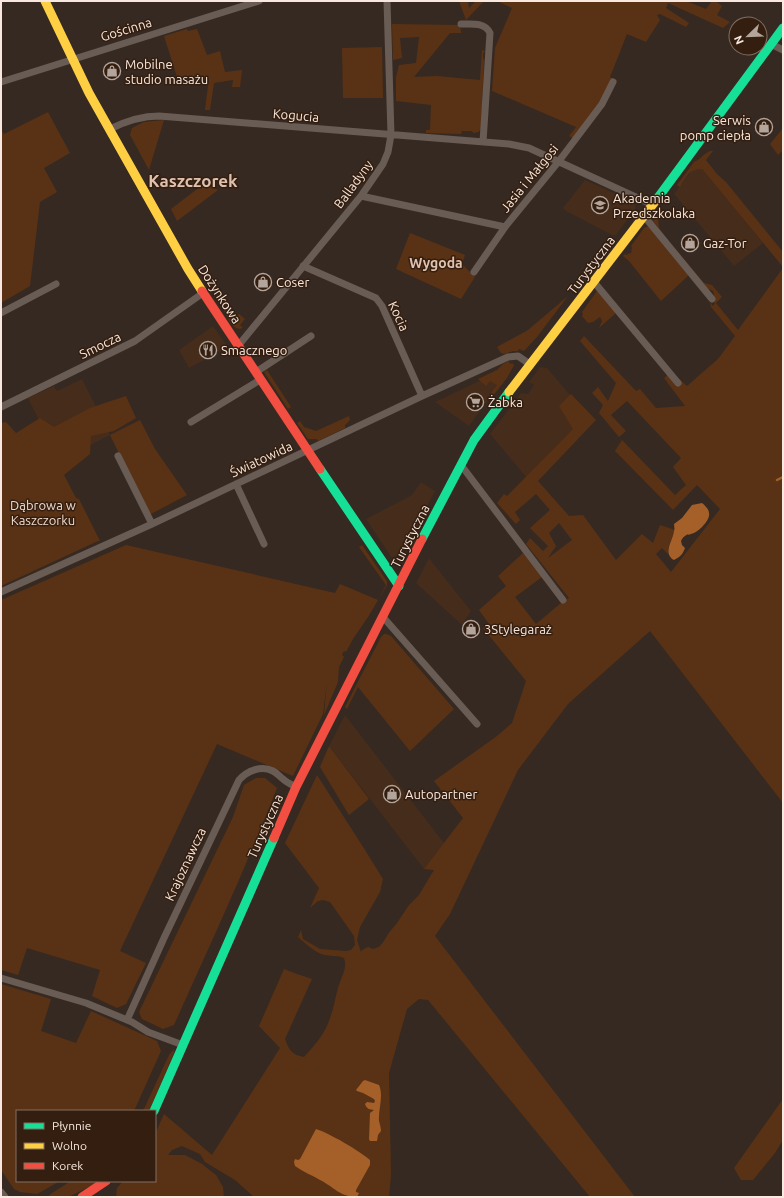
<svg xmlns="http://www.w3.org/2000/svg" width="784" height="1198" viewBox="0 0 784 1198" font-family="Ubuntu,sans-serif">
  <rect width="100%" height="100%" fill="#362921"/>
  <path fill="#462c1a" d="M694,169h8l61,74 -29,23 -60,-72 15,-20z
    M585,180l49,22 2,6 -20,27h-4l-46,-24 -3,-3z
    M213,326l15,21 -39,21 -10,-18z
    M513,365l-44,61 -34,-24z
    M540,367l7,1 46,54 -61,62 -42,-50 31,-41 7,1 6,-9 -5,-3z
    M82,379l28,56 -51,26 -31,-63 26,-12 3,5z
    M421,482l14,9 -32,61 -11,6 -26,-39 46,-24z
    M429,558l42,53 -9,14 -46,-42z
    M345,715l99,128 -20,26 -95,-123z"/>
  <path fill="#593215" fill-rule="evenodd" d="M459,1h9l1,7 7,-7h8l-18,19z
    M497,1h189l20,8 6,-8h4l6,5 -5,9 13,7 -7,6 -55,-25 -2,5 23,15 -3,4 -26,-13 -3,1 3,5 -14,22 -19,-8 -17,43 8,4 -6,-1 -12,22 -27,36 -4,-2 7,-9 -84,-36 3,-43 17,-40z
    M392,24l68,1 1,8h-11l-36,44 23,-1 43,4 2,-30 3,1 -2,2v5l1,2 -3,70 -3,2 -4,1 -3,-2h-9l-1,3 -35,-1v-3h4l1,-25 -35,-4v-24l3,-12 17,-2 3,-26 -19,1 2,20 -9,2z
    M187,29l1,2 9,-2 10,26 13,-4 5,21 17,-2 -2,17h-8l1,-7 -19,3 -4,27h-5l4,-32 -30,5 -15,-47z
    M382,47l1,51h-40l-1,-50z
    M48,112l22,41 -26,15 13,24 -17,10 -10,84 -29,17v-173l3,4z
    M164,120l-15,50 -19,-35 2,-7 12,-6z
    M783,128v22l-5,5 -8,-11z
    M710,151h3l-7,9 11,14 9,8 57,70v15l-81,-98c-13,0 -16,8 -22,18l-3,-2 17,-23c6,-2 9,-8 16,-11z
    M205,183l13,7 -41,31 -6,-12z
    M658,213l2,1 -2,3 1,12 45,54 8,2 10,12 -6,6 22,27 45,-62v535l-133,-172 -82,73 -50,66 -68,144 -15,22 200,261h-45l-162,-197 -9,-1 -12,10 -18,64 2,102 -2,22h-135l-19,-17 -30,-18 -5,-8 -18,-8 -10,4 -4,5h17l17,9 14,11 7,12 1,10h-108l1,-9 6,-7h32v-47l9,-20 48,41 68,-107 -21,-22 25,-57 13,5 15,5 -27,60c4,11 7,16 19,18 11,-12 21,-23 26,-39 4,-10 5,-20 8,-30 3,-11 10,-20 6,-30 -7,-3 -12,-1 -19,-3 -10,-2 -20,-12 -27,-18l3,-7 2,9 17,10 26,2 5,-1 4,-5 -1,-9 -24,-34 -7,-2 -5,1 -8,7 9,-20 -34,-45 32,-68 48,75 18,29 -3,13 -20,35 -3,13 4,12 1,-2 6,-3 5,2 6,-2 5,-6 4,-7 9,-11 12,-18 10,-10 15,-25 -10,-1 39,-51 -29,-37 63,-45 15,-13 14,-42 -43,-53 6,-4 -10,-14 27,-24 -8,-10 25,-23 19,24 -27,20 21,27 25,-21 8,-5 -43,-54 4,-6 13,13 5,-5 -18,-18 20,-18 -14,-16 -21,18 5,8 -4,4 -19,-21 7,-9 3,2 66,-67 -14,-23 12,-12 25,26 -58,61 31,35 14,-1 33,45 26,-26 11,9 7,-18 15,5 -7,19v5l-6,-6 -6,6 15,18 49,-63 -23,-24 -24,25 -58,-59 7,-11 53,55 11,-10 -13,-18 8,-9 -54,-57 -16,14 15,16 -7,6 -20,-24 4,-8 -11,-12 6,-6 10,14 8,-18 -36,-42 4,-5 52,55 4,-2 16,19 29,-2 -21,-28 7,-6 16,14 31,-27 17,-23 -24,-29 -1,-5 3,4 2,-3 -1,-1v-8l-1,-3 -6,-3 -54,-67zM559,523l13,17 -24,18 8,-12 -7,-13z
    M648,226l39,47 1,3 -27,25 -32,-40 -6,-5 2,-2 2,1 2,-2 1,1 2,-3 -1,-1 1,-2 -1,-2 13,-18z
    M410,233l55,22 -3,9 13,13 -14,22 -65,-30z
    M597,291h2l17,22 -17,15 3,-7 -2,-4 -7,5 -5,1 -6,-7 1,-2 -1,-2z
    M568,296l-31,41 -13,14 -5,-2 -1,2h-5l-9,3 -3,-1 -4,-6 31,-17z
    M226,308l4,5h1l5,4 3,-3 6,5 -5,6 3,3c-10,4 -15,-10 -19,-17z
    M509,361l1,3 2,-1 2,2 -7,13 -15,19 -1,-4 6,-8 -7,-4 -4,5 -8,-7 19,-9 6,-6z
    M267,370l24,37 -3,2 -24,-37z
    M126,396l10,22 -22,13 -23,5 -1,18 -26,21 12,23 3,1 21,42h-2l-97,45v-163l5,-1 10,11 24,-15 14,9 36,-19z
    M349,416l1,4 -5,5v3l-27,13 -1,-2h-9l-11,-16 3,-2 4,6 12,4z
    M140,420l15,29 32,46 -38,20 -39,-80z
    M126,545l209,48 5,-9 38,16 8,-15 -27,-38 3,-2 25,36v4l-19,32 -15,22 -7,13 -2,-1 -2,4 2,2 -5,10 -1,15 -14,33 3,-34 -4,33 -30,62 -76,-32 -97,207 26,12 -20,41 -9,4 -25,-12 8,-26 -73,-22 -9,27 -17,-5v-370z
    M384,634h2l5,2 63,73 -44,42 -52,-64 -11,22 -2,-2 36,-70z
    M329,746l40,53 -20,16 -29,-48z
    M256,778h9l12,10c-31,80 -68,159 -103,237l-11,4 -21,-10 -3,-7 94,-195 11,-32z
    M1,984l50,15 -10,32 35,12 15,-32 66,30 4,10 -27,60h-117v70h43l-23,13 -17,-2 -6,-3 -13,-19z
    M174,1049v4l-25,58h-6l26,-56z
    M783,1099v41l-8,13 -22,27h-12l-7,-12z
    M71,1181h28l-8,5 -23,11h-18l-1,-2z"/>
  <path fill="#a55f29" d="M702,503c11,9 8,15 0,24 -3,3 -7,6 -11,7 -4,2 -2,-1 -6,2 -2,1 -3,3 -4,5l1,4 3,3c-2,6 -5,9 -11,12 -12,-7 -1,-19 0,-29 1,-1 0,-6 0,-7l8,-6 10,-13z
    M365,1080l14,5c5,11 -1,25 0,36 1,4 2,7 2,10l-3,4 -1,6h-7l-1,-2 1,-26 4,-3c-4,-1 -7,0 -9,-6l2,-2 7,1 1,-2 -1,-2 -11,-6 -6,-2 -1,-1 7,-9z
    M316,1129c13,4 44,22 54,31v5l-14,25v2l3,1 -2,4c-17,0 -23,-10 -37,-17 -8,-5 -17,-8 -25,-14l-1,-4 1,-3 3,1 2,-1z"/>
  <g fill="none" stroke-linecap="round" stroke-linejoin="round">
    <path stroke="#a55f29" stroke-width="2.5" d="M777,480l6,-3"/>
    <path stroke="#685c55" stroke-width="7" d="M461,24c11,0 24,-2 29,9l-7,109
      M771,44l12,6
      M1,82l258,-81
      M110,129c16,-8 31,-13 49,-13l350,28 20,4 124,57
      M361,196l144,31
      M644,216l68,83
      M303,266l73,32 6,8 40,90
      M474,272l31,-45 54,-66 43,-57 11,-22
      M594,282l84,101
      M1,313l55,-29
      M238,346l123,-150 22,-32 5,-12 3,-17 -4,-134
      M256,372l55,-36
      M1,407l134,-66 68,-48
      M191,422l69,-42
      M118,456l34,68
      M461,465l102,135
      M236,484l28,60
      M1,592l151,-68 270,-128 86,-39 10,-1 13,9
      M383,617l94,107
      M1,978l85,25 46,19 16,10 35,13
      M127,1020l37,-82 75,-158c8,-9 22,-15 34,-9 4,2 6,5 10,8 3,3 9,6 13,8
      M1,1192l4,5"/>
    <path stroke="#16e098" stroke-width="9" d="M657,199l126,-171
      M320,469l79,117
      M422,539l52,-99 35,-48
      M154,1111l120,-273"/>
    <path stroke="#ffcf43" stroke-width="9" d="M45,1l44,92 99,176 14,22
      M509,392l148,-193"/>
    <path stroke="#f24e42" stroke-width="9" d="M202,291l118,178
      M274,838l22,-51 126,-248
      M82,1197l24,-16"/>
  </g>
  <defs>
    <g id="shop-ring" transform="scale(0.9)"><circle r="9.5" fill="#341e0f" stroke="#b4a59c" stroke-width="1.5"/><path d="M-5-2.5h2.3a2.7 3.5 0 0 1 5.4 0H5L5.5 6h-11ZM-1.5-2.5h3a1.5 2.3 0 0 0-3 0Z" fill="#b4a59c"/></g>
    <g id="school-ring" transform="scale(0.9)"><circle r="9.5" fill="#341e0f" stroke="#b4a59c" stroke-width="1.5"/><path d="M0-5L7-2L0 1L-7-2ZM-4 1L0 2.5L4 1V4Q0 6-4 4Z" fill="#b4a59c"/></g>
    <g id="restaurant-ring" transform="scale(0.9)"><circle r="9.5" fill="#341e0f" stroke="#b4a59c" stroke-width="1.5"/><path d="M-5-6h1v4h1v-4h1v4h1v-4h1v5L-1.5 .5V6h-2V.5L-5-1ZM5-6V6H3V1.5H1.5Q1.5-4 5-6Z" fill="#b4a59c"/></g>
    <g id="supermarket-ring" transform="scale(0.9)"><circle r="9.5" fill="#341e0f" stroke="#b4a59c" stroke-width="1.5"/><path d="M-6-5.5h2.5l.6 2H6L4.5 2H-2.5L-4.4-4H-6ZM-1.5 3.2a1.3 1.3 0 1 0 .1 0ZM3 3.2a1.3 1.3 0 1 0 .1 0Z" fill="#b4a59c"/></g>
  </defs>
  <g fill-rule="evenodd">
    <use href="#shop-ring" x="112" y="71"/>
    <use href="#shop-ring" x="764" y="127"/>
    <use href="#school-ring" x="600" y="205"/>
    <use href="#shop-ring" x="690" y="243"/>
    <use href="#shop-ring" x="263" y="282"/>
    <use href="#restaurant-ring" x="208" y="350"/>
    <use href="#supermarket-ring" x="475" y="402"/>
    <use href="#shop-ring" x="471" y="629"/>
    <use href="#shop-ring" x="392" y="794"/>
  </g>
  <g text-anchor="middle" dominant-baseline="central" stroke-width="3" stroke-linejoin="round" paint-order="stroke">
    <g font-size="13" fill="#f8e8df" stroke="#341e0f">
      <text transform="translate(126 29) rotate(-17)">Gościnna</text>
      <text transform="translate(296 115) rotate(5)">Kogucia</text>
      <text transform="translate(529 178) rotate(-51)">Jasia i Małgosi</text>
      <text transform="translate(353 184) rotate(-54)">Balladyny</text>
      <text transform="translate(591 265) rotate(-53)">Turystyczna</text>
      <text transform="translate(220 294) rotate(57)">Dożynkowa</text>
      <text transform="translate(399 316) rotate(65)">Kocia</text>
      <text transform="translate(100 345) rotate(-26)">Smocza</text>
      <text transform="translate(261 459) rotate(-25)">Światowida</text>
      <text transform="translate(410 536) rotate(-63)">Turystyczna</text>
      <text transform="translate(265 826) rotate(-66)">Turystyczna</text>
      <text transform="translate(185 864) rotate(-65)">Krajoznawcza</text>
    </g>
    <g font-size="13" fill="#f8e8df" stroke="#341e0f" text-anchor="start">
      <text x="125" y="64">Mobilne<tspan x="125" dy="15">studio masażu</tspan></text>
      <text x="751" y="120" text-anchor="end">Serwis<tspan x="751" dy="15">pomp ciepła</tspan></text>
      <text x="613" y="198">Akademia<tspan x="613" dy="15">Przedszkolaka</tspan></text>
      <text x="703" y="243">Gaz-Tor</text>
      <text x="276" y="282">Coser</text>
      <text x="221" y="350">Smacznego</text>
      <text x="488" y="402">Żabka</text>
      <text x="484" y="629">3Stylegaraż</text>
      <text x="405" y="794">Autopartner</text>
    </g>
    <g font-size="13" fill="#efdacc" stroke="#341e0f">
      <text x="43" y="505">Dąbrowa w<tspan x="43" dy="15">Kaszczorku</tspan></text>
    </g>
    <g font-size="14" font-weight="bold" fill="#dfc1af" stroke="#341e0f">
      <text x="436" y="263">Wygoda</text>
    </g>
    <g font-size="17" font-weight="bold" fill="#dfc1af" stroke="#341e0f">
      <text x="193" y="180">Kaszczorek</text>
    </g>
  </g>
  <rect width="784" height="1198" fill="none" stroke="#f8e8df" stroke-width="4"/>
  <rect x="16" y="1110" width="140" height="72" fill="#341e0f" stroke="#826f62"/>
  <rect x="24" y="1123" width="20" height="6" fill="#16e098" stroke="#826f62"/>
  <text x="52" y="1130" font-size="12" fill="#f8e8df">Płynnie</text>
  <rect x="24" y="1143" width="20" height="6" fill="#ffcf43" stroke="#826f62"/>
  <text x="52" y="1150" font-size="12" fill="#f8e8df">Wolno</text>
  <rect x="24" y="1163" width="20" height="6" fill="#f24e42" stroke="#826f62"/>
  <text x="52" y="1170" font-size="12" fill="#f8e8df">Korek</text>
  <g transform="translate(748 36) rotate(247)"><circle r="19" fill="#341e0f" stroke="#826f62"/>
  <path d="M0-3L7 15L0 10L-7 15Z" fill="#b4a59c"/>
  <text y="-6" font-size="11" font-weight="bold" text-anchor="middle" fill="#f8e8df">N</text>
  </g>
</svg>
